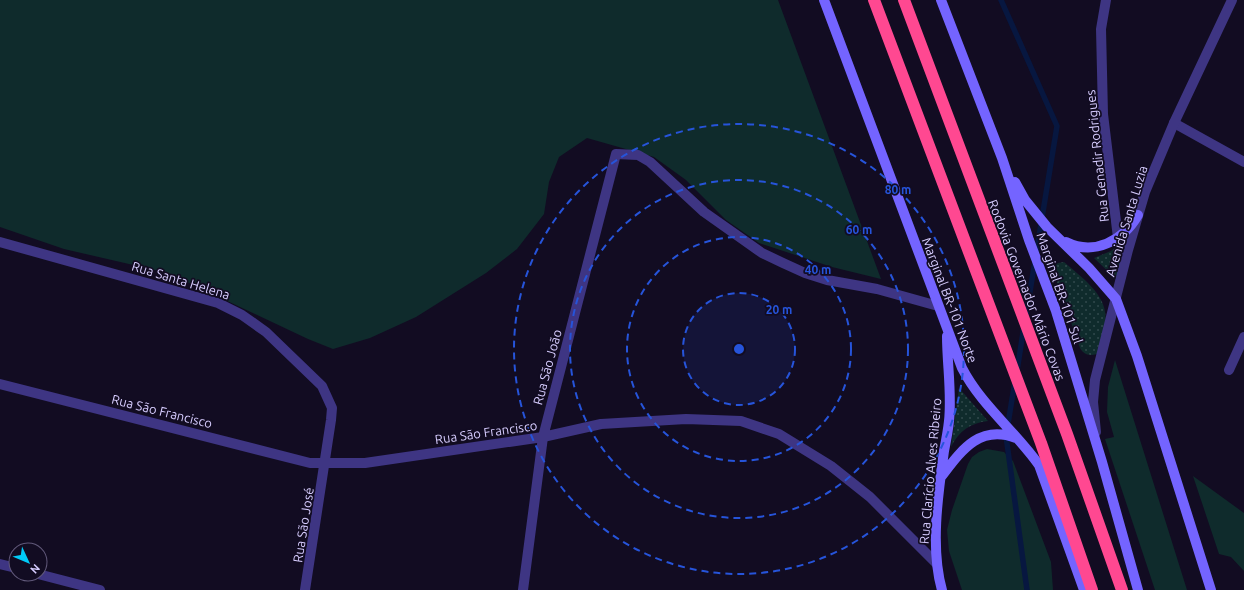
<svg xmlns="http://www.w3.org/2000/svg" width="1244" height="590" viewBox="0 0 1244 590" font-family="Ubuntu,sans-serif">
  <defs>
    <pattern id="garden-dots" width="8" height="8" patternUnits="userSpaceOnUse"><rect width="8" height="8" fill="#0f2b2c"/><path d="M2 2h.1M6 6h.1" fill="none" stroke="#31494c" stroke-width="1.8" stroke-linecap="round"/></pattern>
  </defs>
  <rect width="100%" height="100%" fill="#120c22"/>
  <path fill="#0f2b2c" d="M0,0h778l103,279 -49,-12 -73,-24 -33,-23 -40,-40 -32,-23 -67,-19 -28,19 -10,25 -5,32 -27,35 -31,24 -70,44 -46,21 -37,11 -25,-10 -140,-66 -104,-24 -64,-22z
    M1115,360l72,230h-32l-50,-151 9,-2 -7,-25 1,-25z
    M987,449l17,3 9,9 38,101 2,28h-91l-13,-39 -2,-21 5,-20 16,-46 4,-7 7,-5z
    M1193,476l51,37v58l-13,-14 -12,-3z"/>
  <path fill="url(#garden-dots)" d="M1127,239l-11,40 -22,-21 17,-7z
    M1064,262c18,16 46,34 41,62 -2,10 -5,20 -8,30 -8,2 -13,1 -17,-6l-28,-80 6,-5z
    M959,388l29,33c-18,2 -29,10 -37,26z"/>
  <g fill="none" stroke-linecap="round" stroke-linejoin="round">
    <path stroke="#071740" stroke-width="5.5" d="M1001,0l56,126 -31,190
      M1017,371l7,-45
      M1015,381l-9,55 21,154"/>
    <path stroke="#3e3583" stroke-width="10" d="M1106,0l-5,29 2,85 15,124
      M1174,123l70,39
      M0,242l218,61 24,12 24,17 56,54 10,22 -1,12 -26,170
      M1229,370l15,-33
      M0,384l310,79h55l178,-26 58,-13 85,-5 55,2 38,13 52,32 39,31 66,66
      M0,564l16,4
      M38,574l62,16
      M523,590l20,-153 73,-283 22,1 12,7 54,50 58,41 21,10 22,10 22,7 50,9 61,17"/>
    <path stroke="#3e3583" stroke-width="10" d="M1096,432l-3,-30 2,-22 33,-130 17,-58 29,-69 58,-123"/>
    <path stroke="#7464ff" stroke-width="10" d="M824,0l138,368c19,37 53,63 77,97l45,125
      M941,0l61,158 27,82 27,71 46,151 36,128
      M1015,182l10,18 22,27 42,41 27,31 21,57 74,234
      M1066,242c28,14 57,-1 72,-27
      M941,477c20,-26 38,-53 75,-39
      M942,590c-12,-42 -4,-96 2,-139 2,-10 4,-20 5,-30 3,-28 -2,-57 -2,-85"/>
    <path stroke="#ff4891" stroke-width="12" d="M874,0l167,443 51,147
      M904,0l163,434 55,156"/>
  </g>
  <circle cx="739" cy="349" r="56" fill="#2654da" fill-opacity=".12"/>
  <g fill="none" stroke="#2654da" stroke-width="2" stroke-dasharray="7 5">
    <circle cx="739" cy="349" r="56"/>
    <circle cx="739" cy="349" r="112"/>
    <circle cx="739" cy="349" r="169"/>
    <circle cx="739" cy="349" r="225"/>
  </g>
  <g text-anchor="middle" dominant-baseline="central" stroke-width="3.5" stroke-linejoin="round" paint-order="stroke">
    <g font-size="13" fill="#d7cdff" stroke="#120c22">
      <text transform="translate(1097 156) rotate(-96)">Rua Genadir Rodrigues</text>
      <text transform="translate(1126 221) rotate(-73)">Avenida Santa Luzia</text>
      <text transform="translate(181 280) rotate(17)">Rua Santa Helena</text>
      <text transform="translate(1060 288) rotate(71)">Marginal BR-101 Sul</text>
      <text transform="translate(1027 290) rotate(69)">Rodovia Governador Mário Covas</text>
      <text transform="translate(950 300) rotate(69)">Marginal BR-101 Norte</text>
      <text transform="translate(547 367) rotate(-75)">Rua São João</text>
      <text transform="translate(162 411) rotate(14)">Rua São Francisco</text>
      <text transform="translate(486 432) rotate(-8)">Rua São Francisco</text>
      <text transform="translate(930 471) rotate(-85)">Rua Clarício Alves Ribeiro</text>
      <text transform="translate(303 525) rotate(-81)">Rua São José</text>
    </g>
  </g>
  <circle cx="739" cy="349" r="6" fill="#2654da" stroke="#120c22" stroke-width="2"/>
  <g font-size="12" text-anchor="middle" font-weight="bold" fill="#2654da" stroke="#120c22" stroke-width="3.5" stroke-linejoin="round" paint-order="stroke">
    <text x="898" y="194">80 m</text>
    <text x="859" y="234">60 m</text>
    <text x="818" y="274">40 m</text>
    <text x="779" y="314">20 m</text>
  </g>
  <g transform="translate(28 562) rotate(134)"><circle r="19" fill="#120c22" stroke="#61597a"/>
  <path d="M0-3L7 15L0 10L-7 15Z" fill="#00cbf8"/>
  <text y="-6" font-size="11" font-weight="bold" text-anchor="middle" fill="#d7cdff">N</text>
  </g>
</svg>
